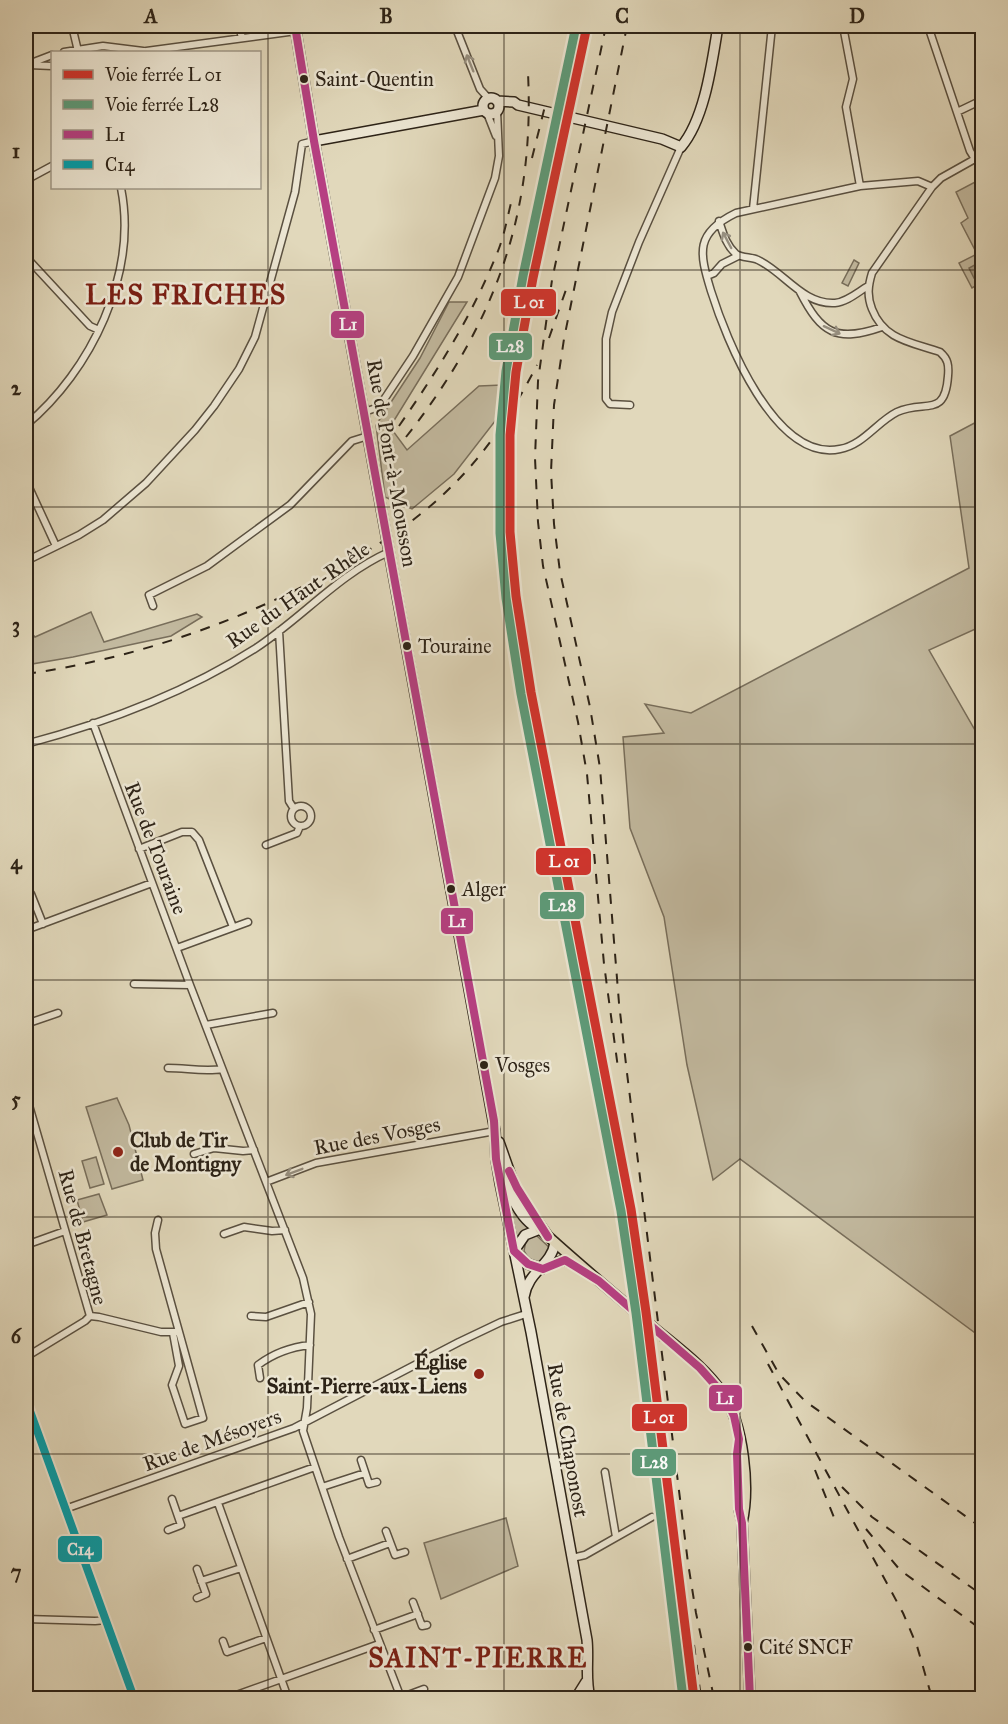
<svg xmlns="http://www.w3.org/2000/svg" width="1008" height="1724" viewBox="0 0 1008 1724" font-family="'IM FELL Great Primer',serif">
  <rect width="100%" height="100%" fill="#e1d8bb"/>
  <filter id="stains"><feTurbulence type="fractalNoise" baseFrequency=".00333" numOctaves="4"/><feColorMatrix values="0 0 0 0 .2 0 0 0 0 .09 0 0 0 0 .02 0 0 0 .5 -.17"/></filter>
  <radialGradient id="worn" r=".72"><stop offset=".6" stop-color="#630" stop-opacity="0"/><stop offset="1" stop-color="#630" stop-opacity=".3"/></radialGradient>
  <path fill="#c2b99f" stroke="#786e5b" stroke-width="1.5" d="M977,181l5,11v90l-10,6 -13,-25 18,-9 -16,-31 7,-5 -12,-26z
    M854,260l5,3 -11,23 -6,-3z
    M449,302h18l-77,125 17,23 72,-64 23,-1 -3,31 -45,58 -42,35 -27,-12 -9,-72 44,-67z
    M982,419v207l-53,24 50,87 3,-1v602l-242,-179 -27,21 -26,-115 -23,-148 -34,-89 -7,-91 41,-4 -19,-29 46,9 278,-145 -19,-132z
    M91,612l13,30 93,-28 5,3 -31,19 -98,21 -47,8v-38l9,10z
    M117,1098l12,27 14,55 -31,9 -26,-82z
    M96,1157l8,27 -14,4 -8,-27z
    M505,1189l25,39 -8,5 -7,10z
    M99,1194l8,21 -24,7 -6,-22z
    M533,1235l4,1 15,14 -12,12 -11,-3 -5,-8 2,-11z
    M506,1518l12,48 -77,33 -17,-56z"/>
  <path fill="#a49a83" stroke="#746a58" stroke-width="1.5" d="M982,261v13l-8,4 -5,-10z"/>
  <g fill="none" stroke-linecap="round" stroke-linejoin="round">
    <g stroke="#5a5040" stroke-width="9">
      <path id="street" d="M72,26l6,25
        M239,26l3,12
        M455,26l25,63 9,10
        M843,26l10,53 -7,28 14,79
        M928,26l42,125 5,8
        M64,52l39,-6 40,5
        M139,52l157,-21
        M26,65l26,-10
        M29,65l23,1
        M957,112l25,-12
        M487,113l9,23
        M26,180l26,-14
        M918,181l14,6 -60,86c-4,13 -5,23 0,36 12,31 39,33 68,43 8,7 9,13 8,24 -3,43 -23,23 -51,36 -20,10 -34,33 -57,37 -65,14 -114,-110 -129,-158 -12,-39 -16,-58 25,-78l124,-27z
        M932,187l9,-9 41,-23
        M753,209l19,-183
        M719,221c4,12 7,24 17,33 6,4 16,3 22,6 26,12 45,45 77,43 12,-1 23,-11 33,-17
        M26,257l64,69 9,4
        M707,276l7,-3 8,-9 16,-8
        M800,292c21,41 36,51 82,35
        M630,405l-20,-1 -4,-5v-60l6,-27 27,-70 42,-95
        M364,412l15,-5 34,-51 45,-79 37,-99 4,-22 -2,-45
        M26,425c65,-54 112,-151 95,-237
        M26,481l30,65
        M26,561l53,-26 24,-15 43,-37 49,-53 19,-24 25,-37 16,-32 40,-145 7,-48 12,-3
        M153,606l-4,-11 58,-29 83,-61 62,-64 16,-5
        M279,631l10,170 5,8
        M93,723l97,262 113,293 8,36 -4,94 -4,23 36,106 62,161
        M26,744c79,-21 161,-52 230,-96 46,-30 83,-74 133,-96
        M291 816a10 10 0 1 1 20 0a10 10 0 1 1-20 0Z
        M266,845l31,-12 3,-7
        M139,849l43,-17h10l7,8 34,87
        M31,894l12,30
        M26,930l126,-47
        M177,948l71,-26
        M134,984l56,1
        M26,1024l32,-11
        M206,1025l67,-12
        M168,1068c18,0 37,4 54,1
        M26,1095l64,221 -5,5 -59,36
        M194,1154l20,-6 29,3 11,-1
        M266,1182l50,-19 179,-32
        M158,1220l-3,13 1,16 47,169 -18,6 -13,-39 7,-19 -6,-33
        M224,1234l20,-7 28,4 13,-1
        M26,1245l39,-14
        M90,1316l9,1 62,15h16
        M251,1316l15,1 43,-15
        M260,1378l-2,-13c16,-12 33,-18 52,-20
        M26,1400l108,298
        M361,1460l8,24 8,-2
        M605,1472l11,65
        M322,1487l43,-14
        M218,1503l70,195
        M65,1509l229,-81 165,-86 42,-20 25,-8
        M178,1516l137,-49
        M168,1530l13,-5 -9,-26
        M386,1531l9,24 10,-3
        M572,1558l13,-3 67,-38
        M347,1559l43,-16
        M201,1581l40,-13
        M197,1598l9,-4 -9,-25
        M413,1602l9,24 5,-1
        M26,1619l69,2 11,-1
        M374,1630l44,-16
        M223,1641l4,11 39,-14
        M228,1698l151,-54
        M400,1698l24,-9"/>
    </g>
    <g stroke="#2d2317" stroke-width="12">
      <path id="secondary" d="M483 106a8 8 0 1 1 16 0a8 8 0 1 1-16 0Z
        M497,101l17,1 4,3 144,34 19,8c24,-28 31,-85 37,-121
        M314,141l170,-31
        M495,1131l1,28 4,24 31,149 56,308c2,20 -2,39 3,58
        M499,1142l17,48 31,45
        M504,1179c6,16 18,44 36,50
        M514,1251l11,-16 15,-6
        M514,1251l14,13 14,5
        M524,1297c4,-26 27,-31 31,-54
        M576,1698l10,-16"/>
    </g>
    <g stroke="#2d2317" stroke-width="12">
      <path id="primary" d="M295,26l19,115 181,990
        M540,1229c37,34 76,66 114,99 24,20 52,40 69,66 21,31 27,94 19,129l8,175
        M555,1263l10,-3 10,5
        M739,1442v67l3,12"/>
    </g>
    <use href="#street" stroke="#ece6d3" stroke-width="6"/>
    <use href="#secondary" stroke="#ece6d3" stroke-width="9"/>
    <use href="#primary" stroke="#e1d8bb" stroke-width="9"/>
    <path stroke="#2d2317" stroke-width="2" stroke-dasharray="10 10" stroke-linecap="butt" d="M606,26l-54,254 -14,101 -3,77 3,64 5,44 35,156 9,52 17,190 14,104
      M627,26l-63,313 -10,66 -3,67 3,52 6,48 30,135 10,61 19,235 8,70 61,490 8,50 18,85
      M532,158l13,-52
      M549,338l19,-54
      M399,426c39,-56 73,-110 99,-175 6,-15 9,-32 13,-48
      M406,437c88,-112 129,-221 122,-364
      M26,674c105,-15 205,-49 299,-99 45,-24 90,-52 126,-88 36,-35 63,-77 86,-122
      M752,1326l27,48 26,27 177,127
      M768,1364l135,249 14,33 15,52
      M815,1470l20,50
      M842,1487l30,30 110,78
      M866,1529l34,41 82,60
      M694,1645l7,53"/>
    <g stroke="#ece6d3" stroke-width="12">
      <path id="bus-1" d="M295,26l19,115 180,980 2,38 18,92 14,13 15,5 22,-9 34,21 101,87 24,27 10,21 5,23 -2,15 2,55 3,14 8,175
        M509,1171l8,17 31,49"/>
    </g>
    <g stroke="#ece6d3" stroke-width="12">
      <path id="bus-2" d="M26,1400l108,298"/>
    </g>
    <use href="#bus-1" stroke="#b63f82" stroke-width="8"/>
    <use href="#bus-2" stroke="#029eaa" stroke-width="8"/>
    <g stroke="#ece6d3" stroke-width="14">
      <path id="rail-1" d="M587,26l-54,252 -17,94 -6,63v97l6,64 15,96 100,517 15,103 48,386"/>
    </g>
    <g stroke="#ece6d3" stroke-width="14">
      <path id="rail-2" d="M576,26l-53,250 -17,95 -6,64v98l6,65 15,96 100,517 15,102 47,385"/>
    </g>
    <use href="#rail-1" stroke="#d1342d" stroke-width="9"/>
    <use href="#rail-2" stroke="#5d9b79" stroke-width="9"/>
  </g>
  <defs><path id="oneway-shaft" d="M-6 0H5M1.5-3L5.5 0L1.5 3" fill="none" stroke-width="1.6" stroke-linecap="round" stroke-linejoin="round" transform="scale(1.5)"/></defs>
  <g stroke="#968e7e">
    <use href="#oneway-shaft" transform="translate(470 63) rotate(-112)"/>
    <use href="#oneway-shaft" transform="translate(727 240) rotate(-118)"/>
    <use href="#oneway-shaft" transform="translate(832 330) rotate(25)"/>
    <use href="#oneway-shaft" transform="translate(294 1172) rotate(159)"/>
  </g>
  <path fill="none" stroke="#2d2317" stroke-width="1.5" stroke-opacity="0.55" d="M268,26v1672M504,26v1672M740,26v1672M26,270h956M26,507h956M26,744h956M26,980h956M26,1217h956M26,1454h956"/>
  <g fill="#2d2317" stroke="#ece6d3" stroke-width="2">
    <circle cx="304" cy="79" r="5"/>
    <circle cx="407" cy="646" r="5"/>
    <circle cx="451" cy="889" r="5"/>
    <circle cx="484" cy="1065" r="5"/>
    <circle cx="748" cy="1647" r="5"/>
  </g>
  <g fill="#8f2418" stroke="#ece6d3" stroke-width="2">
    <circle cx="118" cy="1152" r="6"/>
    <circle cx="479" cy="1374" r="6"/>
  </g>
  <g text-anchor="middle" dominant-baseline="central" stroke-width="5" stroke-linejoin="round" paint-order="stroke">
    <g font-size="20" fill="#2d2317" stroke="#ece6d3" text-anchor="start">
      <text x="315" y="79">Saint-Quentin</text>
      <text x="418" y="646">Touraine</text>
      <text x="462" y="889">Alger</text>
      <text x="495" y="1065">Vosges</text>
      <text x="759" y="1647">Cité SNCF</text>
    </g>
    <g font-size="21" fill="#2d2317" stroke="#ece6d3">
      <text transform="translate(392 463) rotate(80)">Rue de Pont-à-Mousson</text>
      <text transform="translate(298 595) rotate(-35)">Rue du Haut-Rhêle</text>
      <text transform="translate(156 848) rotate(69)">Rue de Touraine</text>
      <text transform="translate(377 1136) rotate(-11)">Rue des Vosges</text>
      <text transform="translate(83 1237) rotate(75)">Rue de Bretagne</text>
      <text transform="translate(212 1440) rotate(-20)">Rue de Mésoyers</text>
      <text transform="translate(568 1440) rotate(80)">Rue de Chaponost</text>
    </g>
    <g font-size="21" font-weight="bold" fill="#2d2317" stroke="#ece6d3" text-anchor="start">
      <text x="130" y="1140">Club de Tir<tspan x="130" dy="24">de Montigny</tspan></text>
      <text x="467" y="1362" text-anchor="end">Église<tspan x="467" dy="24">Saint-Pierre-aux-Liens</tspan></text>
    </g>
    <g font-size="27" font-weight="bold" letter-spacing="1.5" fill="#7a1f14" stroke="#ece6d3">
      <text x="186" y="294">LES FRICHES</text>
      <text x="478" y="1657">SAINT-PIERRE</text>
    </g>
  </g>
  <g stroke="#ece6d3" stroke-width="2">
    <rect x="500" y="288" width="57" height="29" rx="6" fill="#d1342d"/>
    <rect x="330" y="310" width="35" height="29" rx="6" fill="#b63f82"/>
    <rect x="488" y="332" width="45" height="29" rx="6" fill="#5d9b79"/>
    <rect x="535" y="847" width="57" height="29" rx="6" fill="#d1342d"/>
    <rect x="539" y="891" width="46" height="29" rx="6" fill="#5d9b79"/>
    <rect x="440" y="907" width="34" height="28" rx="6" fill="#b63f82"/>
    <rect x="708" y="1384" width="35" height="28" rx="6" fill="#b63f82"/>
    <rect x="631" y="1403" width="57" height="29" rx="6" fill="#d1342d"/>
    <rect x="631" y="1448" width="46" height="29" rx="6" fill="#5d9b79"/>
    <rect x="57" y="1535" width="46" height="28" rx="6" fill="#029eaa"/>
  </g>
  <g font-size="16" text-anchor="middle" font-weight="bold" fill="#fff">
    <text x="529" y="308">L 01</text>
    <text x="348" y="330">L1</text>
    <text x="510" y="352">L28</text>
    <text x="564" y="867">L 01</text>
    <text x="562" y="911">L28</text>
    <text x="457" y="927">L1</text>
    <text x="725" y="1404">L1</text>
    <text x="659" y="1423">L 01</text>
    <text x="654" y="1468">L28</text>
    <text x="80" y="1555">C14</text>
  </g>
  <rect width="1008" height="1724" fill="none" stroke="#e1d8bb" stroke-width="66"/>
  <rect x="51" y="51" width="210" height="138" fill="#ece6d3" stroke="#a09888" stroke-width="1.5"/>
  <rect x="63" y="70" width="30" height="9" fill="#d1342d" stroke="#a09888" stroke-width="1.5"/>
  <text x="105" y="81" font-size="18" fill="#2d2317">Voie ferrée L 01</text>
  <rect x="63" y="100" width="30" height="9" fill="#5d9b79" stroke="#a09888" stroke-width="1.5"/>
  <text x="105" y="111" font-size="18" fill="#2d2317">Voie ferrée L28</text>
  <rect x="63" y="130" width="30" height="9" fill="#b63f82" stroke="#a09888" stroke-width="1.5"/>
  <text x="105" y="141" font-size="18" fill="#2d2317">L1</text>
  <rect x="63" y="160" width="30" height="9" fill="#029eaa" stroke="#a09888" stroke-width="1.5"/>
  <text x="105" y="171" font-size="18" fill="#2d2317">C14</text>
  <rect x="33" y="33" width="942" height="1658" fill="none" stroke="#2d2317" stroke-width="2"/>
  <g font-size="20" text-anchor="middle" font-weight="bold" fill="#2d2317">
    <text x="151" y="23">A</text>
    <text x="386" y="23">B</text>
    <text x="622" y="23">C</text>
    <text x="857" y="23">D</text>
    <text x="16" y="158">1</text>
    <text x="16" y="395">2</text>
    <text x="16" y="632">3</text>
    <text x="16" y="869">4</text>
    <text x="16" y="1106">5</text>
    <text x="16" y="1343">6</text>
    <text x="16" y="1579">7</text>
  </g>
  <rect width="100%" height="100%" filter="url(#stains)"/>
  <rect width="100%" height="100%" fill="url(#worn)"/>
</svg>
